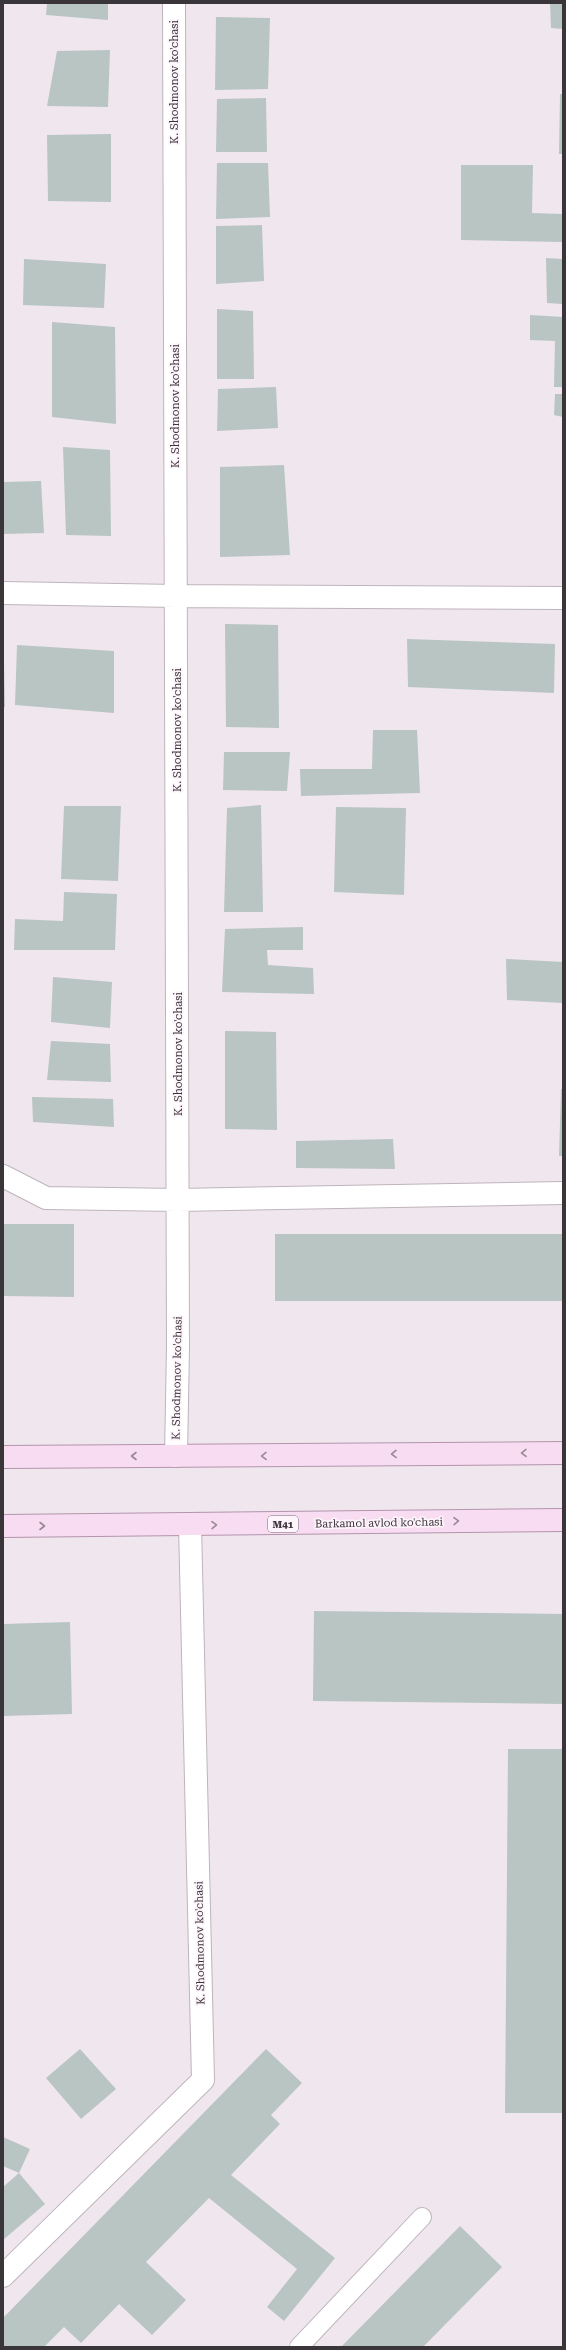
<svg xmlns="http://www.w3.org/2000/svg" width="566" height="2350" viewBox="0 0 566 2350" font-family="'Roboto Serif',serif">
  <rect width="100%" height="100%" fill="#f0e6ee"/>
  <path fill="#b9c5c2" d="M47,3h61v17l-62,-5z
    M550,3l13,1v25l-12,-1z
    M216,17l54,1 -2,71 -53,1z
    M110,50l-2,57 -61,-1 10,-55z
    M560,94h3v60h-4z
    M266,98l1,54h-51l1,-53z
    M111,134v68l-63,-1 -1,-66z
    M217,163h51l2,54 -54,2z
    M461,165h72l-1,48 31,1v28l-102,-2z
    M262,225l2,56 -48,3v-58z
    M546,258l17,1v45l-16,-1z
    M24,259l82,5 -2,44 -81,-3z
    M217,309l36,2 1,68h-37z
    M530,315l33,2v70h-9l1,-46 -25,-1z
    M52,322l63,5 1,97 -64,-7z
    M276,387l2,41 -61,3 1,-42z
    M555,394h8v23l-9,-2z
    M63,447l47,3 1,86 -45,-1z
    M284,465l6,90 -70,2v-90z
    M41,481l3,52 -41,1v-52z
    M225,624l53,1 1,103 -53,-1z
    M407,639l148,5 -1,49 -146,-6z
    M17,645l97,6v62l-99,-8z
    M3,663h1l1,44h-2z
    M373,730h44l3,63 -119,3 -1,-27h72z
    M224,752h66l-3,39 -64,-1z
    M261,805l2,107h-39l3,-104z
    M64,806h57l-3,75 -57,-2z
    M336,807l70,1 -2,87 -70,-3z
    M64,892l53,2 -2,56h-101l1,-31 48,2z
    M303,927v23h-36l1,15 45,3 1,26 -92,-2 3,-63z
    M506,959l57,3v41l-56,-3z
    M53,977l59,5 -2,46 -59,-6z
    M225,1031l51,1 1,98 -52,-1z
    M51,1041l59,3 1,38 -64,-2z
    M561,1089h2v67h-4z
    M32,1097l81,2 1,28 -81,-5z
    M393,1139l2,30 -99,-1v-27z
    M3,1224h71v73l-71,-1z
    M275,1234h288v67h-288z
    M314,1611l249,3v90l-250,-3z
    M70,1622l2,92 -69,2v-92z
    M508,1749h55v364h-58z
    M80,2049l36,40 -35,30 -35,-41z
    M266,2049l36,34 -31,32 9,9 -49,51 104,83 -51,63 -17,-14 30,-38 -88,-71 -63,64 40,38 -34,35 -33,-31 -38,39 -17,-16 -20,20h-41v-29z
    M3,2137l27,12 -11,24 -16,-7z
    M19,2173l26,31 -42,36v-53z
    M460,2226l42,41 -79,80h-82z"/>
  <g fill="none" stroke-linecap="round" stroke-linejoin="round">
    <g stroke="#beb5bc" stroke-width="20">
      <path id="service" d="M299,2347l123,-130"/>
    </g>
    <g stroke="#beb5bc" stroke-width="24">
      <path id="minor" d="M174,3l4,1344 -2,109
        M3,593l173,3 387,2
        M3,1176l43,22 132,2 385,-7
        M3,2276l200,-196 -13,-555"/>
    </g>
    <g stroke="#b394ac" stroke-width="24">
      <path id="primary" d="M3,1457l560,-4
        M3,1526l560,-6"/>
    </g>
    <use href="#service" stroke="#fff" stroke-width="18"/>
    <use href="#minor" stroke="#fff" stroke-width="22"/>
    <use href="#primary" stroke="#f8ddf2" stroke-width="22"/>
  </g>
  <defs><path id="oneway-chevron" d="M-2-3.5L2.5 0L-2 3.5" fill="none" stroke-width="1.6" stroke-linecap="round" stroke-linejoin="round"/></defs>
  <g stroke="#988995">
    <use href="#oneway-chevron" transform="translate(524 1453) rotate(179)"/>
    <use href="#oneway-chevron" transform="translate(394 1454) rotate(179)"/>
    <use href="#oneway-chevron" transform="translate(134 1456) rotate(180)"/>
    <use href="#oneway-chevron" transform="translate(264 1456) rotate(179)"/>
    <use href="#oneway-chevron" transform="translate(456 1521) rotate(-1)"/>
    <use href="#oneway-chevron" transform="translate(214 1525) rotate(-1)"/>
    <use href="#oneway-chevron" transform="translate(42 1526)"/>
  </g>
  <g text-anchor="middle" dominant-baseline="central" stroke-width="3.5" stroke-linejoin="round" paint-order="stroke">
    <rect fill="#fef4fb" stroke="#746e72" stroke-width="1" x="268" y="1516" width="30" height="16" rx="3"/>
    <g font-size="10" font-weight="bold" fill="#393538">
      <text x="283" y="1524">M41</text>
    </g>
    <g font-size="11" fill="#393538" stroke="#fef4fb">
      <text transform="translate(174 82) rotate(-90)">K. Shodmonov ko'chasi</text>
      <text transform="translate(175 406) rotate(-90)">K. Shodmonov ko'chasi</text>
      <text transform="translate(177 730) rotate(-90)">K. Shodmonov ko'chasi</text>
      <text transform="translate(178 1054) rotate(-90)">K. Shodmonov ko'chasi</text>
      <text transform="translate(177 1378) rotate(-89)">K. Shodmonov ko'chasi</text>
      <text transform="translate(379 1523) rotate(-1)">Barkamol avlod ko'chasi</text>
      <text transform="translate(200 1943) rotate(-91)">K. Shodmonov ko'chasi</text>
    </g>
  </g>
  <rect width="566" height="2350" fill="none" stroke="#393538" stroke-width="8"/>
</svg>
